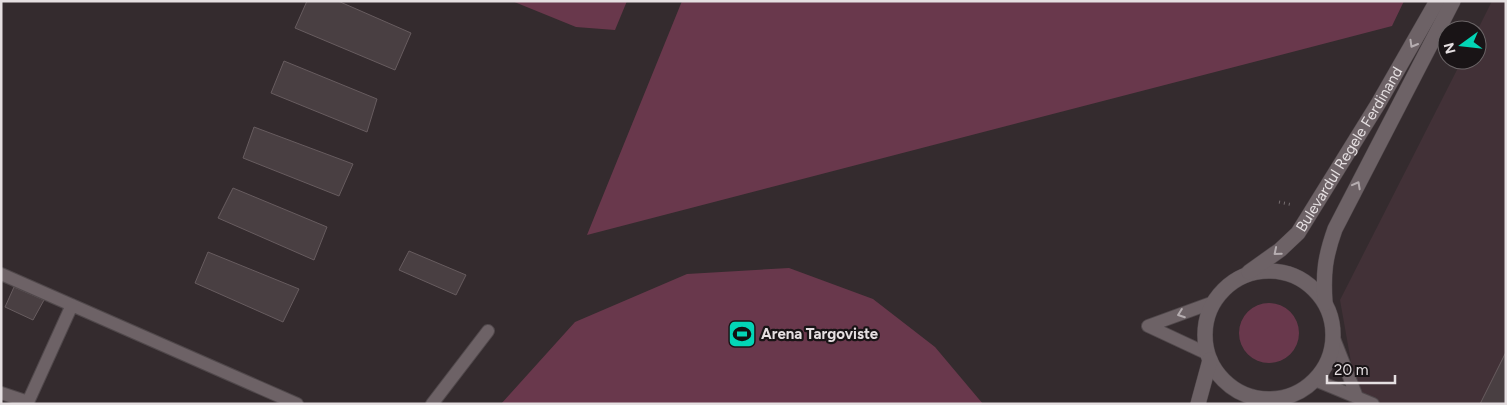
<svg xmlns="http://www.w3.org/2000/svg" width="1507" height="405" viewBox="0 0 1507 405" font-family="Figtree,sans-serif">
  <rect width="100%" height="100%" fill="#342b2e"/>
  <path fill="#423137" d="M1492,1h14v403h-158l9,-8 -17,-96 122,-240h15v-29z"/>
  <path fill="#69384c" d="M512,1h115l-12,29 -39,-3z
    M682,1h722l-12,25 -805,209z
    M789,268l84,31 62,48 48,57h-482l74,-82 112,-48z
    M1239 333a30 30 0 1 1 60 0a30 30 0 1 1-60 0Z"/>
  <path fill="#493f42" stroke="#675c5f" d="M307,1h31l73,32 -16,37 -100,-42z
    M284,61l93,38 -10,33 -96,-39z
    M254,127l99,37 -14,32 -96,-38z
    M233,188l94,39 -13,33 -96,-42z
    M409,251l57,24 -10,20 -57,-25z
    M208,252l91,37 -16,33 -88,-39z
    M14,287l30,13 -11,20 -28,-13z
    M1506,352v52h-26z"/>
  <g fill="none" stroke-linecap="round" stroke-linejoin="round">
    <g stroke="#50484b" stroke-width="14">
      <path id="lane" d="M1,274l296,130
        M1148,326l66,-24
        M1148,326l60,28
        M1333,336l24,61
        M1315,380l58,24
        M1,393l27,9 44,-97
        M432,404l56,-73"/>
    </g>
    <g stroke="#50484b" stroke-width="16">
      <g id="secondary">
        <circle cx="1269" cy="335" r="64"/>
        <path id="s1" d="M1249,272l31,-22 18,-17 80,-129 59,-103"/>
        <path d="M1325,303c-2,-30 0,-46 10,-74l118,-228"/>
        <path d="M1198,404l12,-44"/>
      </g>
    </g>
    <path stroke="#766e70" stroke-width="3" stroke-dasharray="1 4" stroke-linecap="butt" d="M1279,202l14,3"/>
    <use href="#lane" stroke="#6d6266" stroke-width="12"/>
    <use href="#secondary" stroke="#6d6266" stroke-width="15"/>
  </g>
  <defs><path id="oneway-chevron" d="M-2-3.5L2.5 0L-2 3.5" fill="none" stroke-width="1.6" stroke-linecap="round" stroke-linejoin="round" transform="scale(1.25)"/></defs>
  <g stroke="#b5adb0">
    <use href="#oneway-chevron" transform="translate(1413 44) rotate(120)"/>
    <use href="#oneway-chevron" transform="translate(1357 185) rotate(-62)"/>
    <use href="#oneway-chevron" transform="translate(1277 252) rotate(140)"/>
    <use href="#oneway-chevron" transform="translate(1181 314) rotate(160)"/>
  </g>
  <defs>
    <g id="stadium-square" transform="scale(1.4375)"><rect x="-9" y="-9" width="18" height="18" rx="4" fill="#03d5b6" stroke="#191416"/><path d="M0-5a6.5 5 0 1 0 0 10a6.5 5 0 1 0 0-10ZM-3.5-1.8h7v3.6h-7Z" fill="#111"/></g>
  </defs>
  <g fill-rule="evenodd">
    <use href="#stadium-square" x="742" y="334"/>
  </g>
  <g text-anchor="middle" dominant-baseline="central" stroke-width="4.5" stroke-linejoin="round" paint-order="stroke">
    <g font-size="15" fill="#e5dfe1" stroke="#191416">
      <text stroke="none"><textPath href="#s1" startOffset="161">Bulevardul Regele Ferdinand</textPath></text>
    </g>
    <g font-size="15" font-weight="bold" fill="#e5dfe1" stroke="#191416" text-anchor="start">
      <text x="761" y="334">Arena Targoviste</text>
    </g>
  </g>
  <rect width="1507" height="405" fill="none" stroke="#e5dfe1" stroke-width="5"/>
  <g transform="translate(1462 45) rotate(255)"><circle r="24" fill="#191416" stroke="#6b6567"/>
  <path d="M0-4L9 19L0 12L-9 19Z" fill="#03d5b6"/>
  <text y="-8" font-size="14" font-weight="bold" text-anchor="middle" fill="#e5dfe1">N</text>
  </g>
  <path d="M1327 375v8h68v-8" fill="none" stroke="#e5dfe1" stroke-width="2.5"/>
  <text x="1334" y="375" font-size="15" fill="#e5dfe1" stroke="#191416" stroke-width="4" paint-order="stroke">20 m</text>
</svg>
